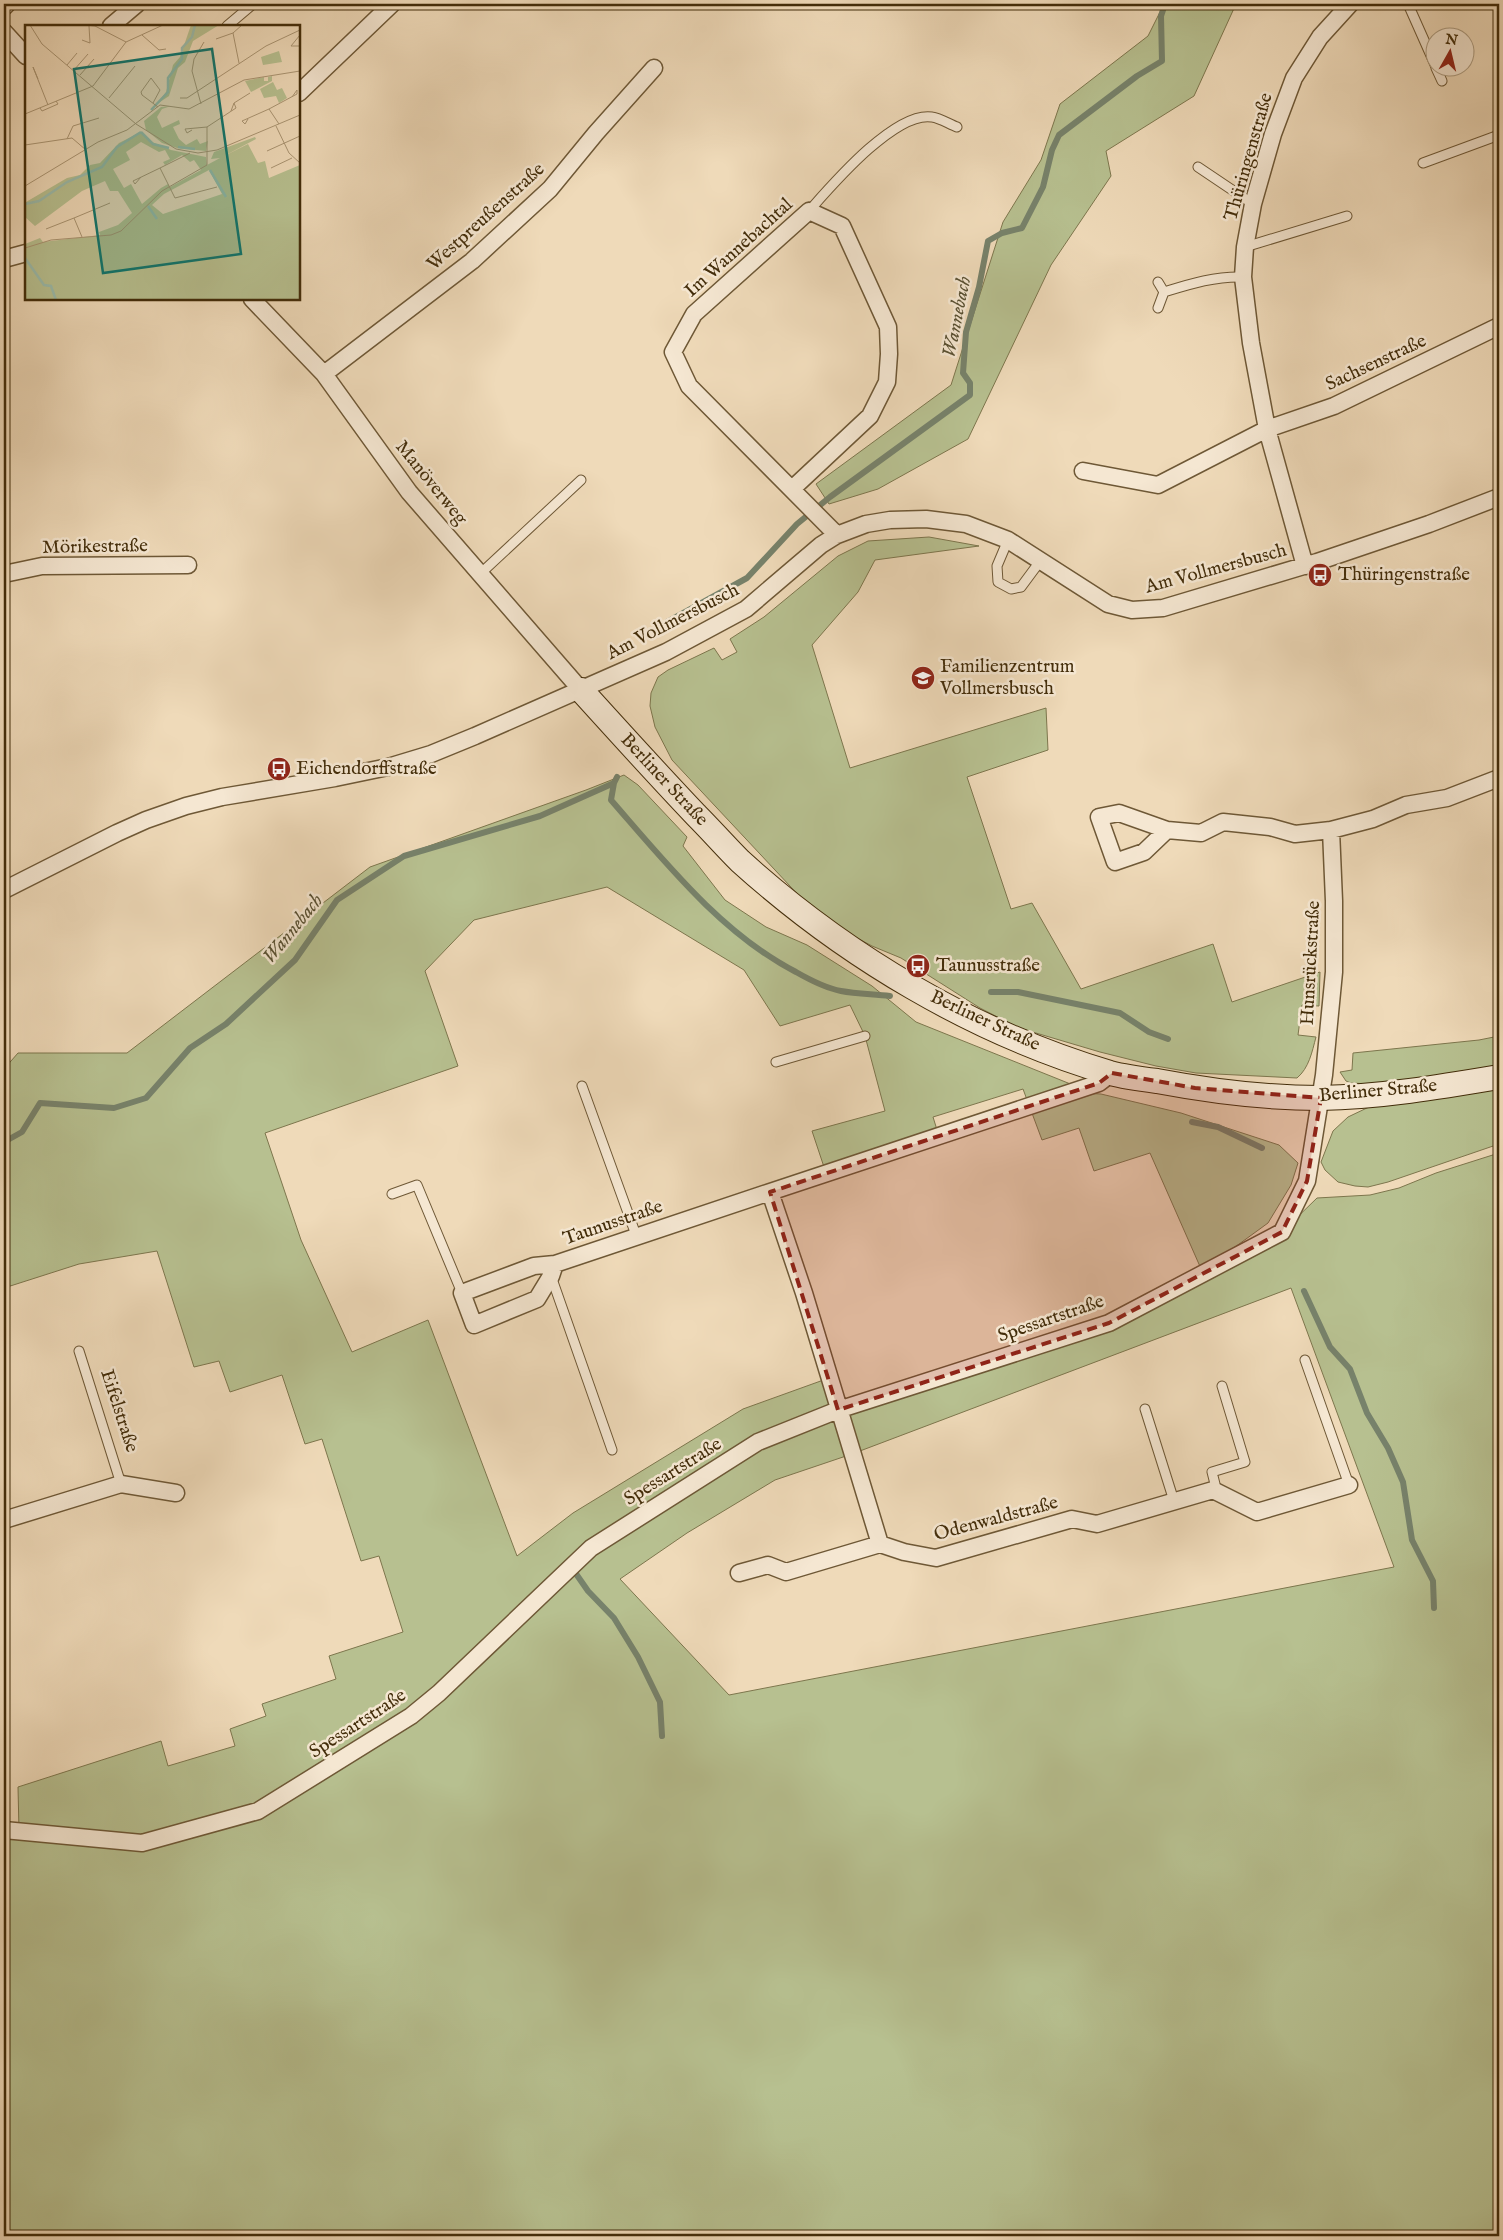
<svg xmlns="http://www.w3.org/2000/svg" width="1503" height="2240" viewBox="0 0 1503 2240" font-family="'IM FELL English',serif">
  <rect width="100%" height="100%" fill="#efdab9"/>
  <filter id="stains"><feTurbulence type="fractalNoise" baseFrequency=".004" numOctaves="4"/><feColorMatrix values="0 0 0 0 .2 0 0 0 0 .09 0 0 0 0 .02 0 0 0 .5 -.17"/></filter>
  <radialGradient id="worn" r=".72"><stop offset=".6" stop-color="#630" stop-opacity="0"/><stop offset="1" stop-color="#630" stop-opacity=".3"/></radialGradient>
  <path fill="#b7c090" stroke="#7d764d" fill-rule="evenodd" d="M1164,4h72l-42,92 -88,55 5,25 -60,89 -83,174 -90,50 -49,15 -13,-20 135,-99 52,-163 38,-62 19,-56 88,-68z
    M929,537l50,9 -104,14 -17,32 -46,53 38,123 196,-60 2,42 -81,27 44,132 21,-6 49,86 132,-45 19,58 88,-30 -1,34 -17,-1 -4,30 18,2c-4,15 -7,31 -19,41l-101,-5 -40,-7 -56,-14 -81,-24 -39,-20 -79,-50 -29,-12 -39,-21 -29,-24 -132,-141 -17,-33 -5,-21 1,-13 7,-16 10,-7 46,-22 8,12 15,-8 -7,-13 34,-22 74,-61 30,-15z
    M624,775l14,10 49,52 -4,9 42,54 41,27 41,18 65,41 44,36 157,63 9,8 19,1 80,19 98,32 19,18 -7,22 -23,38 -66,48 -52,-118 -56,18 -15,-43 -37,12 -19,-51 -90,28 5,16 -113,37 -13,-39 73,-20 -20,-75 -15,-31 -70,21 -36,-56 -137,-83 -133,33 -49,51 33,95 -193,67 36,107 51,112 76,-32 89,236 56,-43 170,-104 86,-31 9,32 271,-87 173,-91 35,-34 53,-3 29,-7 37,-15 63,-20v1083h-1495v-406l15,1 -1,-44 143,-46 7,25 67,-20 -5,-17 36,-13 -4,-12 74,-25 -7,-23 74,-24 -24,-76 -18,5 -39,-122 -17,5 -23,-69 -52,17 -11,-31 -25,6 -37,-116 -78,13 -75,24v-219l14,-16h109l243,-186 216,-77zM1291,1288l103,279 -665,128 -109,-116 67,-46 88,-53 77,-26z
    M1499,1036v30l-50,9 -78,9 -20,-1 -5,-2 -6,-9 12,-2 1,-17 126,-13z
    M1499,1088v56l-111,38 -20,5 -13,-1 -17,-4 -13,-12 -4,-8 12,-31 15,-14 21,-10z"/>
  <g fill="none" stroke-linecap="round" stroke-linejoin="round">
    <path stroke="#77826b" stroke-width="6" d="M666,627l1,-5 80,-44 50,-54 33,-27 140,-102v-12l-7,-10 3,-41 13,-45 9,-46 14,-8 20,-5 21,-41 9,-37 7,-15 78,-59 25,-15 -1,-45 4,-12
      M614,783l-3,17c54,62 111,134 185,172 14,8 29,16 45,19 16,3 33,3 49,5
      M991,992h27l102,21 29,19 19,7
      M1192,1122l26,5 44,21
      M4,1142l18,-10 18,-29 74,5 32,-10 44,-50 36,-24 69,-64 42,-60 67,-44 136,-40 74,-33 3,-6
      M1304,1291l26,56 20,22 17,44 21,35 15,34 9,58 21,41 1,27
      M572,1568l16,23 26,27 24,39 22,45 2,34"/>
    <g stroke="#6e5836" stroke-width="11">
      <path id="lane" d="M1408,4l28,63
        M227,26l26,-22
        M1436,68l6,13
        M1423,163l76,-28
        M1198,167l55,37
        M809,211c23,-26 86,-100 123,-94 8,1 17,7 25,10
        M1245,247l102,-31
        M1158,282l6,10 -6,16
        M1164,292c26,-8 51,-16 79,-15
        M1008,540l-11,26 1,16 13,7 10,-2 20,-27
        M480,574l101,-94
        M776,1062l89,-26
        M582,1086l54,149
        M392,1194l25,-9 45,108
        M551,1276l61,174
        M79,1351l42,133
        M1305,1360l44,125
        M1145,1409l29,92
        M1213,1490l2,-6 -3,-12 33,-10 -23,-76"/>
    </g>
    <g stroke="#6e5836" stroke-width="19">
      <path id="street" d="M4,7l3,-3
        M111,26l26,-22
        M4,32l22,24
        M299,93l93,-89
        M4,259l22,-6
        M252,299l72,75 85,118 172,198
        M324,374l148,-113 78,-72 46,-56 58,-65
        M1083,471l75,14 109,-56 67,-23 165,-80
        M792,489l78,-73 17,-34 2,-28 -1,-27 -46,-101 -33,-15 -115,103 -21,38 16,34 148,149
        M1305,566l-38,-137 -16,-86 -8,-66 2,-30 8,-43 20,-70 21,-56 26,-41 30,-33
        M4,574l38,-8 146,-1
        M1167,830l-23,22 -29,10 -16,-45 20,-4 48,17 34,3 22,-11 47,5 25,7 36,-4
        M4,890l113,-57 29,-13 40,-14 36,-9 113,-19 53,-11 43,-13 44,-18 191,-84 80,-43 75,-64 16,-10 29,-11 24,-4 36,-1 40,5 42,16 100,64 24,6 31,-2 154,-46 112,-38 70,-27
        M1112,1073l-13,10 -329,109 34,101 76,251 24,8 32,6 136,-39 25,5 116,-34 44,22 92,-27
        M555,1264l-4,12 -14,23 -63,26 -12,-32 72,-27 21,-2 215,-72
        M4,1520l117,-36 55,9
        M739,1573l29,-8 18,7 94,-28
        M4,1830l138,13 116,-32 153,-95 28,-23 152,-145 167,-106 80,-32 271,-87 173,-91 25,-51 17,-106 10,-103v-71l-3,-71 42,-11 33,-14 41,-7 52,-20"/>
    </g>
    <g stroke="#432d0a" stroke-width="26">
      <path id="secondary" d="M581,690c38,42 76,84 115,125 15,15 29,31 44,46 105,95 234,172 370,212 15,4 31,6 47,8 53,10 109,17 163,17 60,-1 120,-11 179,-21"/>
    </g>
    <use href="#lane" stroke="#f5e7d2" stroke-width="9"/>
    <use href="#street" stroke="#f5e7d2" stroke-width="16"/>
    <use href="#secondary" stroke="#f5e7d2" stroke-width="24"/>
  </g>
  <path fill="#8f2418" fill-opacity="0.2" stroke="#8f2418" stroke-width="4" stroke-dasharray="10 6" stroke-linejoin="round" d="M1112,1073l83,15 126,10 -14,83 -25,51 -173,91 -271,87 -68,-218 329,-109z"/>
  <defs>
    <g id="bus-disc" transform="scale(1.25)"><circle r="9.5" fill="#8f2418" stroke="#f5e7d2"/><path d="M-5-6H5V4H4V6H2V4H-2V6H-4V4H-5ZM-3.5-4V0h7V-4ZM-3.5 1.2v1.5H-2V1.2ZM2 1.2v1.5H3.5V1.2Z" fill="#fff"/></g>
    <g id="school-disc" transform="scale(1.25)"><circle r="9.5" fill="#8f2418" stroke="#f5e7d2"/><path d="M0-5L7-2L0 1L-7-2ZM-4 1L0 2.5L4 1V4Q0 6-4 4Z" fill="#fff"/></g>
  </defs>
  <g fill-rule="evenodd">
    <use href="#bus-disc" x="1320" y="575"/>
    <use href="#school-disc" x="923" y="678"/>
    <use href="#bus-disc" x="279" y="769"/>
    <use href="#bus-disc" x="918" y="966"/>
  </g>
  <g text-anchor="middle" dominant-baseline="central" stroke-width="5" stroke-linejoin="round" paint-order="stroke">
    <g font-size="19" fill="#432d0a" stroke="#f5e7d2">
      <text transform="translate(1249 157) rotate(-74)">Thüringenstraße</text>
      <text transform="translate(486 217) rotate(-42)">Westpreußenstraße</text>
      <text transform="translate(739 248) rotate(-42)">Im Wannebachtal</text>
      <text transform="translate(1376 363) rotate(-25)">Sachsenstraße</text>
      <text transform="translate(431 483) rotate(51)">Manöverweg</text>
      <text transform="translate(95 547) rotate(-1)">Mörikestraße</text>
      <text transform="translate(1216 569) rotate(-15)">Am Vollmersbusch</text>
      <text transform="translate(673 622) rotate(-27)">Am Vollmersbusch</text>
      <text transform="translate(664 780) rotate(47)">Berliner Straße</text>
      <text transform="translate(1311 963) rotate(-87)">Hunsrückstraße</text>
      <text transform="translate(985 1021) rotate(25)">Berliner Straße</text>
      <text transform="translate(1378 1091) rotate(-5)">Berliner Straße</text>
      <text transform="translate(613 1223) rotate(-19)">Taunusstraße</text>
      <text transform="translate(1051 1319) rotate(-19)">Spessartstraße</text>
      <text transform="translate(119 1411) rotate(72)">Eifelstraße</text>
      <text transform="translate(673 1472) rotate(-32)">Spessartstraße</text>
      <text transform="translate(996 1519) rotate(-15)">Odenwaldstraße</text>
      <text transform="translate(358 1724) rotate(-33)">Spessartstraße</text>
    </g>
    <g font-size="19" fill="#432d0a" stroke="#f5e7d2" text-anchor="start">
      <text x="1338" y="575">Thüringenstraße</text>
      <text x="940" y="667">Familienzentrum<tspan x="940" dy="22">Vollmersbusch</tspan></text>
      <text x="296" y="769">Eichendorffstraße</text>
      <text x="936" y="966">Taunusstraße</text>
    </g>
    <g font-size="20" font-style="italic" fill="#595032" stroke="#f5e7d2">
      <text transform="translate(957 317) rotate(-79)">Wannebach</text>
      <text transform="translate(293 929) rotate(-51)">Wannebach</text>
    </g>
  </g>
  <g transform="translate(25 25)">
    <rect width="275" height="275" fill="#efdab9"/>
    <path d="M166,0h28l-26,16 -8,21 -7,6 -9,28 -12,8 9,-12 7,-27 7,-8zM254,26l3,11 -19,3 -2,-8zM247,51v5l-21,11 -6,-11 19,-4v4h4v-4zM248,57l4,8 5,-2 5,10 -8,5 -3,-7 -12,2 -4,-9zM146,81l-9,3 -5,8 5,11 17,-8 1,4 -7,3 6,12 7,6 11,-6 3,5 8,-3 -2,10 -29,-3 -15,-5 -16,-13 -2,-9 17,-14zM116,107l11,10 19,8 35,7 1,8 13,-7 -9,1 3,-7 41,-15 1,2 -32,17 24,-12 10,19 7,-2 4,17 31,-13v135h-275v-56l15,-6 3,4 57,-7 -1,-3 19,-7 14,-12 -14,-22h-8l-5,-10 -23,10 -47,35 -10,-9 1,-15 41,-24 13,-3 10,-10 10,-2 19,-20zM116,117l18,10 6,-2 5,9 -7,3 2,3 17,-10 8,7 4,-2 7,10 -31,17 -2,-3 -7,4 -19,16 -11,-20 -7,4 -11,-19 17,-9 -4,-8zM184,145l13,24 -59,20 -11,-9 12,-11z" fill="#b7c090" fill-rule="evenodd"/>
    <path fill="none" stroke="#9abbab" stroke-width="2.5" d="M126,85l17,-18v-14l14,-19v-11l10,-11 3,-12M116,107l12,12 16,4M153,122l17,2M185,145l16,27M0,179l14,-3 28,-19 35,-15 15,-20 24,-15M123,181l9,13M0,233l19,27 7,1 5,14"/>
    <path fill="none" stroke="#aa9573" stroke-width="1" d="M5,0l12,19 94,80 40,25 22,4 19,-3 83,-35M61,0l9,1 31,16M208,8l6,30M117,10l17,15 7,-1M275,10l-9,11h9M191,14l17,-6 9,-8M57,15l8,3 -1,-17M42,40l10,-12M49,45l14,-16M55,50l14,-16M13,54l-5,-12 15,38M84,73l26,-32M155,73h7l79,-52 34,-16M128,78l7,-13 -9,-12 -10,14 1,3 16,12M209,78l16,-10M176,79l-9,-33 2,-12 10,-17M15,83l2,3 16,-7 -2,-3M0,89l68,-28 33,-44 37,-17M223,94l-3,5 -3,-3 27,-12M254,99l-10,-15 28,-15v-4l-5,7M251,101l13,27 11,10M167,105l-5,3 -2,-4 22,-2M42,114l6,-13 26,-8M0,120l47,-7 14,12M242,126l33,-15M165,128l-30,15 15,30 42,-11M246,143l21,-10M116,152l-6,7 -2,-3 27,-13M0,161l73,-44 29,-12 33,-25 29,4 55,-29 56,-9M21,204l28,-11M57,212l-8,-19 36,-15M0,223l26,-8 60,-5 10,-4 41,-40 45,-26v-38l29,-19 -2,-5 -3,8"/>
    <path fill="#0f766e" fill-opacity="0.15" stroke="#0f766e" stroke-width="2.5" d="M187,24l29,205 -138,19 -29,-204z"/>
    <rect width="275" height="275" fill="none" stroke="#432d0a" stroke-width="2.5"/>
  </g>
  <rect width="1503" height="2240" fill="none" stroke="#efdab9" stroke-width="20"/>
  <rect x="5" y="5" width="1493" height="2230" fill="none" stroke="#432d0a" stroke-width="2.5"/>
  <rect x="10" y="10" width="1483" height="2220" fill="none" stroke="#432d0a"/>
  <g transform="translate(1450 52) rotate(8)"><circle r="24" fill="#f5e7d2" stroke="#ae9d82"/>
  <path d="M0-4L9 19L0 12L-9 19Z" fill="#8f2418"/>
  <text y="-8" font-size="14" font-weight="bold" text-anchor="middle" fill="#432d0a">N</text>
  </g>
  <rect width="100%" height="100%" filter="url(#stains)"/>
  <rect width="100%" height="100%" fill="url(#worn)"/>
</svg>
